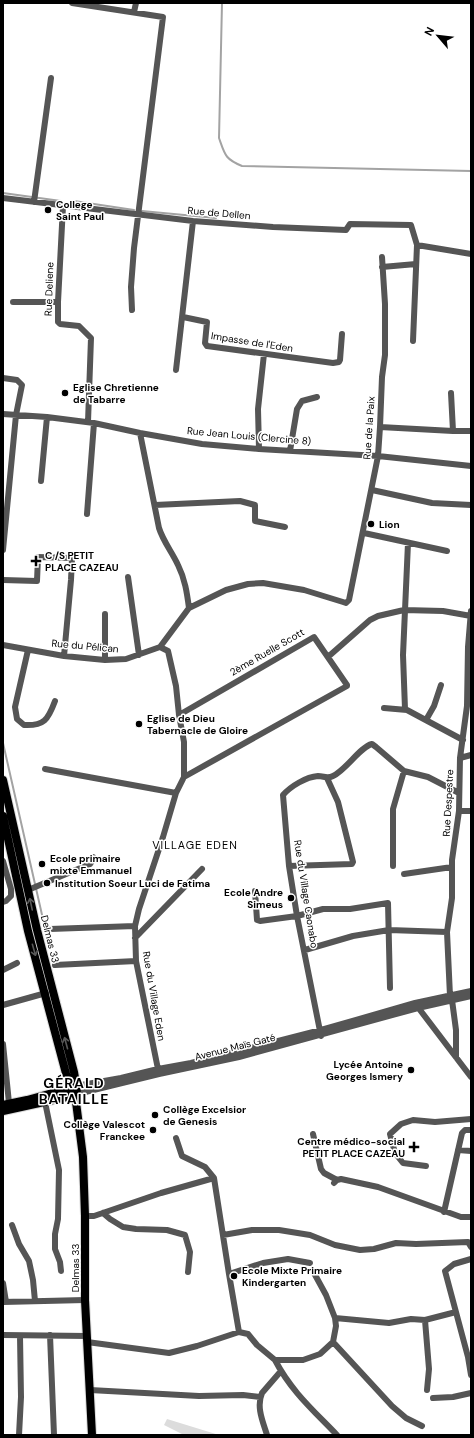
<svg xmlns="http://www.w3.org/2000/svg" width="474" height="1438" viewBox="0 0 474 1438" font-family="'DM Sans',sans-serif">
  <rect width="100%" height="100%" fill="#fff"/>
  <path fill="#dcdcdc" d="M167,1419l52,16h-37v-1l-18,-9z"/>
  <g fill="none" stroke-linecap="round" stroke-linejoin="round">
    <path stroke="#a3a3a3" stroke-width="2" d="M222,3l-3,135c6,17 6,21 23,28l229,5
      M3,193l58,8
      M74,201l60,9
      M142,211l74,7
      M3,743l42,185"/>
    <g stroke="#dbdbdb" stroke-width="10">
      <path id="major" d="M3,780l34,150 37,142c2,11 4,20 2,30l7,55 2,59v84l7,135
        M3,816l25,115 44,165 4,6
        M3,1105l24,-5 47,-13
        M3,1111l73,-16"/>
    </g>
    <path stroke="#555" stroke-width="6" d="M72,3l91,14 -29,231 -3,39 1,23
      M134,12l2,-9
      M3,198l190,23 80,6 73,3 4,-6 61,1 6,20 -4,96
      M34,202l17,-124
      M63,206l-5,96v20l2,2 19,2 12,12 -3,84
      M417,245l54,9
      M382,267l34,-3
      M13,302h45
      M183,317l24,5 -2,21 2,3 126,17 6,-1 1,-2 2,-26
      M176,370l17,-149
      M3,378l14,2 5,5 -6,30 -13,135
      M451,393l2,38
      M3,414l44,3 47,6 46,10 62,11 57,5 119,7 93,10
      M380,427l73,4h18
      M140,433l19,95c4,13 13,24 19,37 7,14 9,28 11,43
      M259,449l-1,-40 6,-55
      M290,451l7,-42 5,-8 15,-4
      M41,481l6,-64
      M372,490l60,13 39,2
      M155,505l85,-4 15,4v16l30,6
      M87,514l7,-91
      M364,533l83,18
      M128,577l11,78
      M3,580l34,1 1,-24 34,1 -1,22 -7,76
      M3,645l61,11 41,4 21,-1 34,-12 29,-39 37,-18 22,-6 15,-1 41,7 39,12 3,1 3,-3 29,-144 2,-29 2,-50 3,-22v-51l-3,-47
      M28,650l-13,57 2,12 7,6c20,1 24,-5 31,-24
      M329,656l41,-36 8,-4 26,-6 39,1 28,5
      M105,660v-46
      M384,708l23,2 56,30
      M405,709l-2,-54 5,-112
      M179,715l135,-78 33,48v1l-163,91
      M426,720l8,-14 7,-21
      M460,758l11,-3
      M45,769l131,24
      M459,811h12
      M3,861l8,28v7l-5,5 -3,1
      M289,866l63,-2 1,-2 -15,-60 -11,-24
      M393,866v-57l11,-38
      M404,874l48,-7
      M28,890l62,-26 2,-3 1,-4
      M255,891l2,29 3,1 37,-5 26,-7h27l38,-6 2,85
      M50,929l85,-3
      M135,938l67,-69
      M305,950l48,-14 36,-6 58,2
      M55,965l81,-4
      M3,970l14,-7
      M3,1005l43,-12
      M417,1006l54,71
      M321,1036l-24,-120 -8,-50 -6,-71c8,-9 23,-18 35,-19 6,0 9,3 15,0 13,-6 27,-29 39,-32l4,3 28,24 24,6 31,16
      M3,1044l6,59
      M456,1057v-27l-4,-30 -2,-4 -3,-64 5,-34v-38l7,-49 1,-53 7,-52 1,-59 3,-36
      M159,1074l-23,-113 -1,-35 4,-17 24,-72 13,-44 8,-16v-35l-5,-27 -3,-29 -8,-35 -8,-4
      M76,1086l45,-8 37,-9 33,-6 130,-33 94,-27 56,-12
      M77,1094l82,-20 80,-17 179,-49 53,-12
      M45,1102l14,68 -1,49 -3,15v15l5,13 1,9
      M313,1134l8,35 3,4 13,7
      M176,1138l6,18 23,11 9,11 15,96 10,58
      M458,1150l13,1
      M426,1166l-23,-3 -8,-10 -5,-19 11,-10 12,-4 22,2 36,-3
      M334,1183l3,-3 4,-1 37,8 83,30h10
      M444,1212l18,-79 3,-3h6
      M103,1213l7,6 13,8 13,2 31,1 18,5 5,17 -2,20
      M85,1216h9l67,-23 53,-15
      M12,1225l7,19 10,17 4,19 2,21
      M223,1235l29,-5h27l31,5 25,10 25,5 14,-1 22,-6 20,1 52,-2 3,5
      M471,1259l-17,5 -9,7 23,86 3,18
      M314,1273l12,22 9,23
      M229,1274l34,-11 25,-4 22,4
      M3,1283l3,19
      M3,1302l82,-2
      M425,1320l4,49 -2,21
      M239,1332l9,2 9,11 18,15h28l17,-6 13,-12 3,-16 -1,-8 54,5 22,-4 14,1 31,-8
      M3,1335l84,1
      M50,1335l4,100
      M87,1342l82,11 28,-7 42,-14
      M333,1342l59,64 14,12 16,8
      M275,1360c16,31 38,50 62,75
      M90,1390l109,6 44,-1 17,2
      M433,1398l20,-1 18,-4
      M19,1435l2,-38 -1,-61
      M267,1435c-4,-13 -11,-28 -5,-42l19,-22"/>
    <use href="#major" stroke="#000" stroke-width="8"/>
  </g>
  <defs><path id="oneway-shaft" d="M-6 0H5M1.5-3L5.5 0L1.5 3" fill="none" stroke-width="1.6" stroke-linecap="round" stroke-linejoin="round"/></defs>
  <g stroke="#595959">
    <use href="#oneway-shaft" transform="translate(31 904) rotate(-102)"/>
    <use href="#oneway-shaft" transform="translate(34 950) rotate(74)"/>
    <use href="#oneway-shaft" transform="translate(66 1043) rotate(-105)"/>
  </g>
  <g fill="#000" stroke="#fff" stroke-width="1.5">
    <circle cx="48" cy="210" r="4"/>
    <circle cx="65" cy="393" r="4"/>
    <circle cx="371" cy="524" r="4"/>
    <path d="M34 555h4v4h4v4h-4v4h-4v-4h-4v-4h4z"/>
    <circle cx="139" cy="724" r="4"/>
    <circle cx="42" cy="864" r="4"/>
    <circle cx="47" cy="883" r="4"/>
    <circle cx="291" cy="898" r="4"/>
    <circle cx="411" cy="1070" r="4"/>
    <circle cx="155" cy="1115" r="4"/>
    <circle cx="153" cy="1130" r="4"/>
    <path d="M412 1141h4v4h4v4h-4v4h-4v-4h-4v-4h4z"/>
    <circle cx="234" cy="1276" r="4"/>
  </g>
  <g text-anchor="middle" dominant-baseline="central" stroke-width="3" stroke-linejoin="round" paint-order="stroke">
    <g font-size="10" font-weight="bold" fill="#000" stroke="#fff" text-anchor="start">
      <text x="56" y="204">College<tspan x="56" dy="12">Saint Paul</tspan></text>
      <text x="73" y="387">Eglise Chretienne<tspan x="73" dy="12">de Tabarre</tspan></text>
      <text x="379" y="524">Lion</text>
      <text x="45" y="555">C /S PETIT<tspan x="45" dy="12">PLACE CAZEAU</tspan></text>
      <text x="147" y="718">Eglise de Dieu<tspan x="147" dy="12">Tabernacle de Gloire</tspan></text>
      <text x="50" y="858">Ecole primaire<tspan x="50" dy="12">mixte Emmanuel</tspan></text>
      <text x="55" y="883">Institution Soeur Luci de Fatima</text>
      <text x="283" y="892" text-anchor="end">Ecole Andre<tspan x="283" dy="12">Simeus</tspan></text>
      <text x="403" y="1064" text-anchor="end">Lycée Antoine<tspan x="403" dy="12">Georges Ismery</tspan></text>
      <text x="163" y="1109">Collège Excelsior<tspan x="163" dy="12">de Genesis</tspan></text>
      <text x="145" y="1124" text-anchor="end">Collège Valescot<tspan x="145" dy="12">Franckee</tspan></text>
      <text x="405" y="1141" text-anchor="end">Centre médico-social<tspan x="405" dy="12">PETIT PLACE CAZEAU</tspan></text>
      <text x="242" y="1270">Ecole Mixte Primaire<tspan x="242" dy="12">Kindergarten</tspan></text>
    </g>
    <g font-size="10" fill="#000" stroke="#fff">
      <text transform="translate(219 213) rotate(5)">Rue de Dellen</text>
      <text transform="translate(49 289) rotate(-88)">Rue Deliene</text>
      <text transform="translate(252 342) rotate(9)">Impasse de l'Eden</text>
      <text transform="translate(369 428) rotate(-86)">Rue de la Paix</text>
      <text transform="translate(249 436) rotate(5)">Rue Jean Louis (Clercine 8)</text>
      <text transform="translate(85 646) rotate(5)">Rue du Pélican</text>
      <text transform="translate(267 652) rotate(-30)">2ème Ruelle Scott</text>
      <text transform="translate(448 803) rotate(-87)">Rue Despestre</text>
      <text transform="translate(306 894) rotate(81)">Rue du Village Caonabo</text>
      <text transform="translate(50 939) rotate(76)">Delmas 33</text>
      <text transform="translate(154 996) rotate(80)">Rue du Village Eden</text>
      <text transform="translate(235 1047) rotate(-14)">Avenue Maïs Gaté</text>
      <text transform="translate(75 1268) rotate(-90)">Delmas 33</text>
    </g>
    <g font-size="11" letter-spacing="1" fill="#000" stroke="#fff">
      <text x="195" y="845">VILLAGE EDEN</text>
    </g>
    <g font-size="14" font-weight="bold" letter-spacing="1" fill="#000" stroke="#fff">
      <text x="74" y="1083">GÉRALD<tspan x="74" dy="16">BATAILLE</tspan></text>
    </g>
  </g>
  <rect width="474" height="1438" fill="none" stroke="#000000" stroke-width="8"/>
  <g transform="translate(438 36) rotate(298)" stroke="#ffffff" stroke-width="3" paint-order="stroke">
  <path d="M0-3L7 15L0 10L-7 15Z" fill="#000000"/>
  <text y="-6" font-size="11" font-weight="bold" text-anchor="middle" fill="#000000">N</text>
  </g>
</svg>
